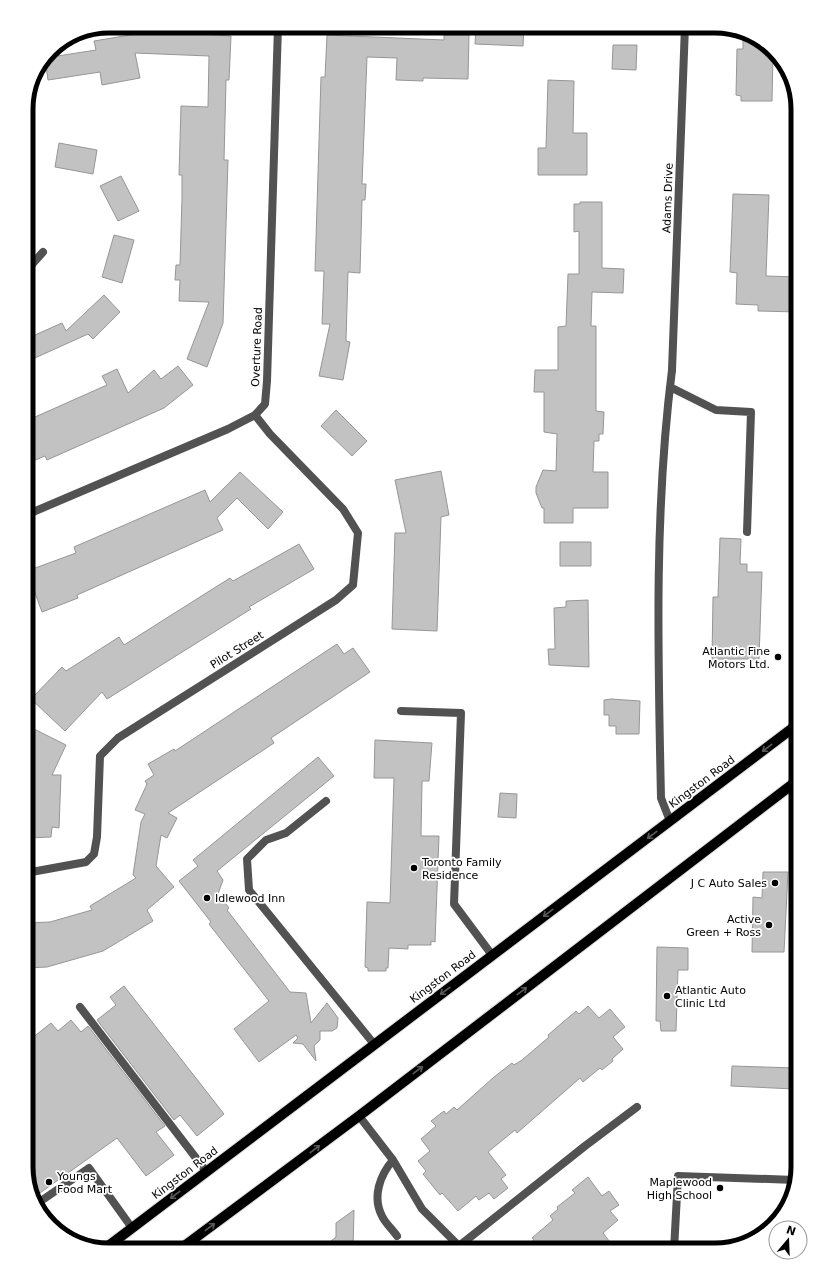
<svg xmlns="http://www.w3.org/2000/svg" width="824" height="1276" viewBox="0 0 824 1276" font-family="'DejaVu Sans',sans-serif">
  <rect width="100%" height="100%" fill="#fff"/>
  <path fill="#c2c2c2" stroke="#969696" d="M476,26h48l-1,20 -48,-2z
    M154,31l77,5 -2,44h-3l-2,80h4l-5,163 -16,44 -20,-8 22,-57 -30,-1 1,-21h-5l1,-15h4l2,-67v-23h-3l2,-69 27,1 1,-51 -74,-3 5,25 -38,7 -2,-13 -52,8 -3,-22 51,-8 -2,-9z
    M743,34l18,6 12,13 -1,48h-31v-5l-5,-1 1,-46h6z
    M327,35l117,5v-5h25l-1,44 -45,-1v3l-27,-1 1,-22 -30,-1 -5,127h4l-1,16h-3l-2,73 -12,-1 -2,69 4,1 -7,38 -24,-4 11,-52h-8l2,-53h-9l6,-194h4z
    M613,45h24l-1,25 -24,-1z
    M548,80l26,1 -1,52h14v42h-49v-27h8z
    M59,143l38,7 -4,24 -38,-7z
    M121,176l18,35 -21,10 -18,-35z
    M733,194l36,1 -3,81 32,1v35l-40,-1v-6l-22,-1 1,-31 -7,-1z
    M580,202h22v66l22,1 -1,24 -31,-1 -1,34h5v85l8,1 -1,22h-4v7h-5l-1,31h15v36h-35v15h-29v-15h-2l-6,-15v-6l7,-17 13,1 1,-37 -13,-2v-40h-10l1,-22h23v-43l8,-1 2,-52h11v-43l-5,1v-28h6z
    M114,235l20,5 -12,43 -20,-6z
    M104,295l16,17 -27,27 -5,-5 -62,28v-23l36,-16 4,8z
    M178,366l15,19 -29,23 -117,52 -2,-4 -19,8v-43l81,-36 -5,-9 15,-7 11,24 26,-23 7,9z
    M336,410l31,31 -15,15 -31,-30z
    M441,471l8,44 -8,2 -4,114 -45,-2 3,-96h11l-11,-53z
    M240,472l43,40 -15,17 -31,-31 -20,20 6,12 -146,65 1,3 -36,14 -15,-41 49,-18 -2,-6 131,-57 5,12z
    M720,538l21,1 -1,25h7v8h15l-3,87h-47l1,-62h5z
    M560,542h31v24h-31z
    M299,544l15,25 -65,38 2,2 -144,90 -5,-7 -37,39 -34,-32 31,-32 4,4 53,-34 5,8 106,-67 3,3z
    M588,600l1,67 -40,-2 -1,-16h7l-1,-41 12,-1v-6z
    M337,644l7,10 9,-6 17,24 -99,66 3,5 -106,70 9,5 -10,20 -6,-3 -5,31 18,21 -27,23 6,11 -50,30 -56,16 -21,1v-45l24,-1 42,-12 -2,-4 46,-28 -3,-3 8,-53 4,-8 -10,-4 12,-26 -2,-3 9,-6 -6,-11 26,-15 1,2z
    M611,699l29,2 -1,33h-23v-8h-7v-11h-5v-15z
    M26,725l40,20 -14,30h9l-2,53 -7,-1 -1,10 -25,1z
    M375,740l57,3 -3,38h-7l-1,55h18l-4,106 -4,-1v4h-23v4l-19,-1 -1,20h-2v3h-18v-3l-3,-1 2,-65 23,1 4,-125h-20z
    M318,757l16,19 -117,95 6,9 -5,14 11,14 -2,2 63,82 16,1 5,30 16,-20 11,15 -1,10 -5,3h-12v9l-6,6 2,15 -13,-17 -10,-1 5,-5 -2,-3 -37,27 -25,-33 35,-28 -60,-77 2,-2 -32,-41 19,-15 -5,-6z
    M500,793l17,1 -1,24 -18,-1z
    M763,872h25l-4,80h-32l1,-55 9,1z
    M657,947l31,1v22h-10l-2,61h-15l-1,-10h-4z
    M124,986l100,128 -27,22 -17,-21 -6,5 -77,-100 19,-15 -6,-8z
    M588,1006l11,12 11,-9 15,18 -12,10 10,12 -11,10 1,2 -11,9 -2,-2 -17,14 -3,-4 -63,55 -2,-3 -27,22 18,23 -5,4 7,9 -14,11 -5,-6 -10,7 -3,-4 -18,15 -16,-18 -2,2 -17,-21 3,-3 -8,-10 12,-10 -9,-12 15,-13 -5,-5 13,-10 2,3 8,-7 3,3 37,-33 18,-14 2,2 8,-5 27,-23 -1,-2 28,-24 3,3z
    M71,1020l10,12 7,-6 77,100 -9,6 18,23 -28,21 -29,-38 -77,55 -12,-16 -2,-10v-124l25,-20 7,8z
    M732,1066l63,2 -1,21 -63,-3z
    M588,1177l14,19 7,-5 10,14 -9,6 8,9 -15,13 13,17h-95l13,-10 -2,-2 21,-18 -3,-4 8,-7 -1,-2 18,-14 -3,-3z
    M354,1210l-1,40h-33l16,-13v-14z"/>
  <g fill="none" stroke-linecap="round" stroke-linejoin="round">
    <g stroke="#dbdbdb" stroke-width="12">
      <path id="primary" d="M103,1250l695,-526
        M179,1250l180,-134 439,-336"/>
    </g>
    <path stroke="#525252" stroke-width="8" d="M798,224l-2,-2 2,-102
      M670,387l46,23 35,2 -4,120
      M401,711l60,2 -7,191 38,51
      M326,801l-40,32 -20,7 -19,19 2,31 125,154
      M670,821l-9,-23c-3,-142 -7,-286 11,-428
      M80,1007l126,164
      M359,1116l34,44 29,49 37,37 126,-100 52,-39
      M393,1160c-13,15 -21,37 -11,56 3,7 11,14 15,20
      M35,1205l54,-37 43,60
      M674,1250l4,-74 117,4"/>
    <path stroke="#525252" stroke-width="8" d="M26,271l17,-19
      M672,370l13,-344
      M26,515l202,-86 27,-14 10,-11 2,-23 11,-355
      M26,873l60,-11 8,-8 3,-17 3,-81 18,-18 218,-138 17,-15 5,-52 -15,-24 -73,-75 -15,-19"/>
    <use href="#primary" stroke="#000" stroke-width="10"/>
  </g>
  <defs><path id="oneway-shaft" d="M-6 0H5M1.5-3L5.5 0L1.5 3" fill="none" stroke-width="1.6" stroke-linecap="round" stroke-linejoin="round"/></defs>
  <g stroke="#595959">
    <use href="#oneway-shaft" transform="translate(767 748) rotate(143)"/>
    <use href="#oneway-shaft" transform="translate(652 835) rotate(143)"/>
    <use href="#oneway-shaft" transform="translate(548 913) rotate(143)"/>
    <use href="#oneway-shaft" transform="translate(445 991) rotate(143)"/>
    <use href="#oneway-shaft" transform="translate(522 991) rotate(-37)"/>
    <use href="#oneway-shaft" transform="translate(418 1070) rotate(-37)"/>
    <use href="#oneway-shaft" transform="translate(315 1149) rotate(-37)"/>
    <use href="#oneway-shaft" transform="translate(175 1195) rotate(143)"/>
    <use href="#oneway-shaft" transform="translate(210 1227) rotate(-37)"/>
  </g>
  <g fill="#000" stroke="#fff" stroke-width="1.5">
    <circle cx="778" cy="657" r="4"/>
    <circle cx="414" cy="868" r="4"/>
    <circle cx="775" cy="883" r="4"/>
    <circle cx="207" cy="898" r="4"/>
    <circle cx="769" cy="925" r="4"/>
    <circle cx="667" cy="996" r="4"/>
    <circle cx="49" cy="1182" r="4"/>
    <circle cx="720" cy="1188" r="4"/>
  </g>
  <g text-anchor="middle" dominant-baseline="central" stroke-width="3.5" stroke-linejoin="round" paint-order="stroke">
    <g font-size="11" fill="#000" stroke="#fff">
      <text transform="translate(668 198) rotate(-88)">Adams Drive</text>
      <text transform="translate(257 347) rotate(-88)">Overture Road</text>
      <text transform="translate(237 650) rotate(-32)">Pilot Street</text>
      <text transform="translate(702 782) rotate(-37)">Kingston Road</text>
      <text transform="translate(443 977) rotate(-37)">Kingston Road</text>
      <text transform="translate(185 1173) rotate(-37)">Kingston Road</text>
    </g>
    <g font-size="11" fill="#000" stroke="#fff" text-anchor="end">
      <text x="770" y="651">Atlantic Fine<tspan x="770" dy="13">Motors Ltd.</tspan></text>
      <text x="422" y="862" text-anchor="start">Toronto Family<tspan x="422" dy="13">Residence</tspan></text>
      <text x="767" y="883">J C Auto Sales</text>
      <text x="215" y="898" text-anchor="start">Idlewood Inn</text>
      <text x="761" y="919">Active<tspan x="761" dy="13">Green + Ross</tspan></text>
      <text x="675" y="990" text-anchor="start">Atlantic Auto<tspan x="675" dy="13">Clinic Ltd</tspan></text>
      <text x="57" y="1176" text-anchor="start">Youngs<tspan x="57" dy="13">Food Mart</tspan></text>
      <text x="712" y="1182">Maplewood<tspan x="712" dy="13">High School</tspan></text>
    </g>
  </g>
  <path d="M0 0H824V1276H0ZM109 33H715A76 76 0 0 1 791 109V1167A76 76 0 0 1 715 1243H109A76 76 0 0 1 33 1167V109A76 76 0 0 1 109 33Z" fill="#fff" fill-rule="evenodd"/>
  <path fill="none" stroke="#000" stroke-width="5" d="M109 33H715A76 76 0 0 1 791 109V1167A76 76 0 0 1 715 1243H109A76 76 0 0 1 33 1167V109A76 76 0 0 1 109 33Z"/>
  <g transform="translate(788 1240) rotate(19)"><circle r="19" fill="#ffffff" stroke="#999999"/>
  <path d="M0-3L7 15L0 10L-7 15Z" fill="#000000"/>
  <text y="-6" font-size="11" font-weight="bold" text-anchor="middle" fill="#000000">N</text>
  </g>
</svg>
